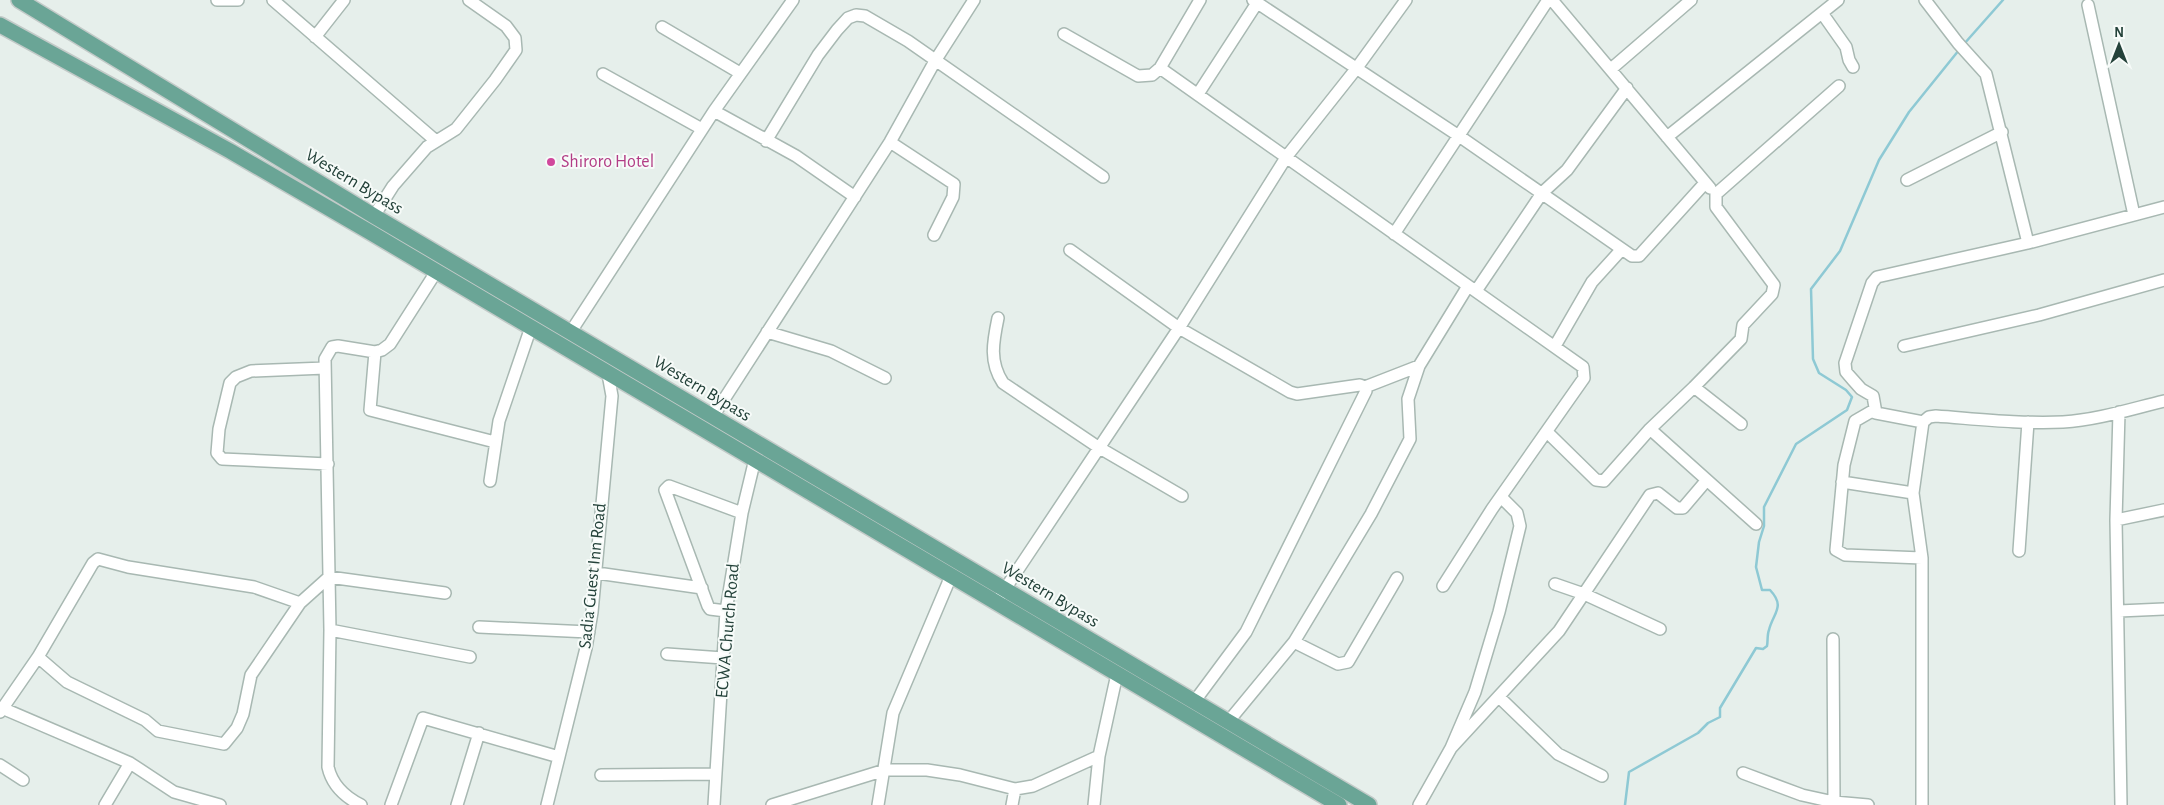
<svg xmlns="http://www.w3.org/2000/svg" width="2164" height="805" viewBox="0 0 2164 805" font-family="'Alegreya Sans',sans-serif">
  <rect width="100%" height="100%" fill="#e6efeb"/>
  <g fill="none" stroke-linecap="round" stroke-linejoin="round">
    <path stroke="#8ec9d4" stroke-width="2.5" d="M1964,44l39,-44
      M1625,805l4,-33 69,-39 10,-10 12,-6v-9l36,-60 7,1 4,-3c1,-5 0,-11 2,-16 4,-17 17,-23 1,-40h-8l-6,-23 3,-25 5,-16v-19l32,-63 51,-34 5,-13 -6,-7 -27,-17 -6,-14 -2,-70 29,-38 39,-91 30,-48 50,-62"/>
    <g stroke="#a8b8b2" stroke-width="14">
      <path id="minor" d="M217,0h21
        M273,0l163,141
        M1253,0l206,136 173,120h7l66,-73
        M1552,0l158,188
        M1925,0l33,43 28,31 42,169
        M2088,5l46,210
        M1822,13l24,34 3,13 4,7
        M662,27l78,46
        M1064,34l74,42 14,-1 8,-7 423,299 1,11 -92,131 -49,77
        M315,37l29,-37
        M1160,68l40,-68
        M1611,69l80,-69
        M603,74l99,55
        M1198,94l59,-91
        M714,111l82,45 59,41
        M1667,137l171,-137
        M766,141l52,-86 19,-25 11,-12 8,-3 9,1 43,25 195,136
        M890,142l64,42 -1,13 -19,38
        M1907,180l95,-48
        M374,216l19,-30 34,-39 29,-18 39,-49 21,-30 -1,-12 -9,-12 -37,-26
        M1394,234l154,-234
        M1070,250l109,78 111,64 7,2 63,-9 5,2 1,4 -120,241 -52,70
        M1476,291l66,-98 25,-23 60,-82
        M998,318c-5,24 -9,44 5,65l95,64 84,49
        M767,332l64,19 54,27
        M570,333l144,-222 79,-111
        M1555,346l37,-64 30,-33
        M1904,346l135,-31 125,-35
        M375,352l-5,58 125,32
        M325,368l-74,3 -15,6 -6,6 -11,46 -2,24 5,6 106,5
        M1365,387l54,-21
        M1694,387l47,37
        M1874,410l-19,11 -11,44 -8,85 9,5 77,3
        M2119,412l-3,108 5,285
        M712,418l178,-276 45,-81 39,-61
        M1923,422l-47,-9 -3,-17 -12,-7 -8,-9 -7,-8 -1,-9 27,-80 5,-6 151,-34 136,-36
        M1650,429l106,95
        M1547,432l49,48 8,1 46,-52 44,-42 47,-48 2,-14 29,-31 2,-9 -58,-78v-13l123,-108
        M490,481l9,-60 32,-94
        M1842,482l71,11
        M1501,497l16,16 3,13 -21,86 -24,80 -24,56 108,-117 91,-136 8,-2 19,15h6l23,-27
        M2116,520l48,-10
        M2019,551l9,-129
        M597,573l105,15
        M1555,584l29,10 76,35
        M1001,595l178,-267 108,-172 69,-87 50,-69
        M726,611l-16,-2 -2,-3 -43,-116 4,-4 73,27
        M2119,611l45,-2
        M479,627l110,5
        M330,630l140,27
        M1833,639l1,163
        M1294,642l44,22 10,-2 49,-84
        M667,654l56,4
        M38,657l29,25 78,38 13,11 66,13 13,-16 6,-14 8,-39 49,-72 29,-26 116,16
        M1500,698l58,56 44,22
        M2,708l128,55 44,29 46,13
        M0,712l38,-55 55,-94 5,-4 30,8 126,20 46,16
        M1228,722l66,-80 77,-128 39,-75 -2,-40 11,-33 49,-80
        M0,765l23,15
        M1743,773l59,22 32,7 34,3
        M601,775l115,-1
        M105,805l25,-42
        M361,805c-16,-8 -29,-20 -33,-38l2,-137 -5,-271 7,-12 6,-1 37,6 7,-2 8,-6 46,-72
        M391,805l32,-87 136,39
        M457,805l22,-72
        M547,805l39,-157 6,-36 20,-216 -4,-22
        M714,805l12,-194 16,-98 13,-54
        M772,805l113,-35h42l33,5 55,14 18,-3 66,-30 18,-82
        M878,805l15,-92 58,-137
        M1012,805l3,-16
        M1094,805l5,-49
        M1419,805l32,-57
        M1922,805v-247l-9,-65 10,-71 6,-5 7,-1c42,3 85,8 127,6 34,-2 68,-13 101,-21"/>
    </g>
    <g stroke="#c2cac8" stroke-width="18">
      <path id="major" d="M19,0l355,216 995,589
        M0,25l230,126 138,80 971,574"/>
    </g>
    <use href="#minor" stroke="#fff" stroke-width="11"/>
    <use href="#major" stroke="#6aa596" stroke-width="15"/>
  </g>
  <circle fill="#d1479c" stroke="#f7fbf9" stroke-width="2" cx="551" cy="162" r="5"/>
  <g text-anchor="middle" dominant-baseline="central" stroke-width="4" stroke-linejoin="round" paint-order="stroke">
    <g font-size="18" fill="#b23c85" stroke="#f7fbf9" text-anchor="start">
      <text x="561" y="162">Shiroro Hotel</text>
    </g>
    <g font-size="18" fill="#24423a" stroke="#f7fbf9">
      <text transform="translate(354 182) rotate(31)">Western Bypass</text>
      <text transform="translate(702 389) rotate(31)">Western Bypass</text>
      <text transform="translate(593 576) rotate(-84)">Sadia Guest Inn Road</text>
      <text transform="translate(1050 595) rotate(31)">Western Bypass</text>
      <text transform="translate(728 631) rotate(-85)">ECWA Church Road</text>
    </g>
  </g>
  <g transform="translate(2119 45)" stroke="#f7fbf9" stroke-width="4" paint-order="stroke">
  <path d="M0-4L9 19L0 12L-9 19Z" fill="#24423a"/>
  <text y="-8" font-size="14" font-weight="bold" text-anchor="middle" fill="#24423a">N</text>
  </g>
</svg>
